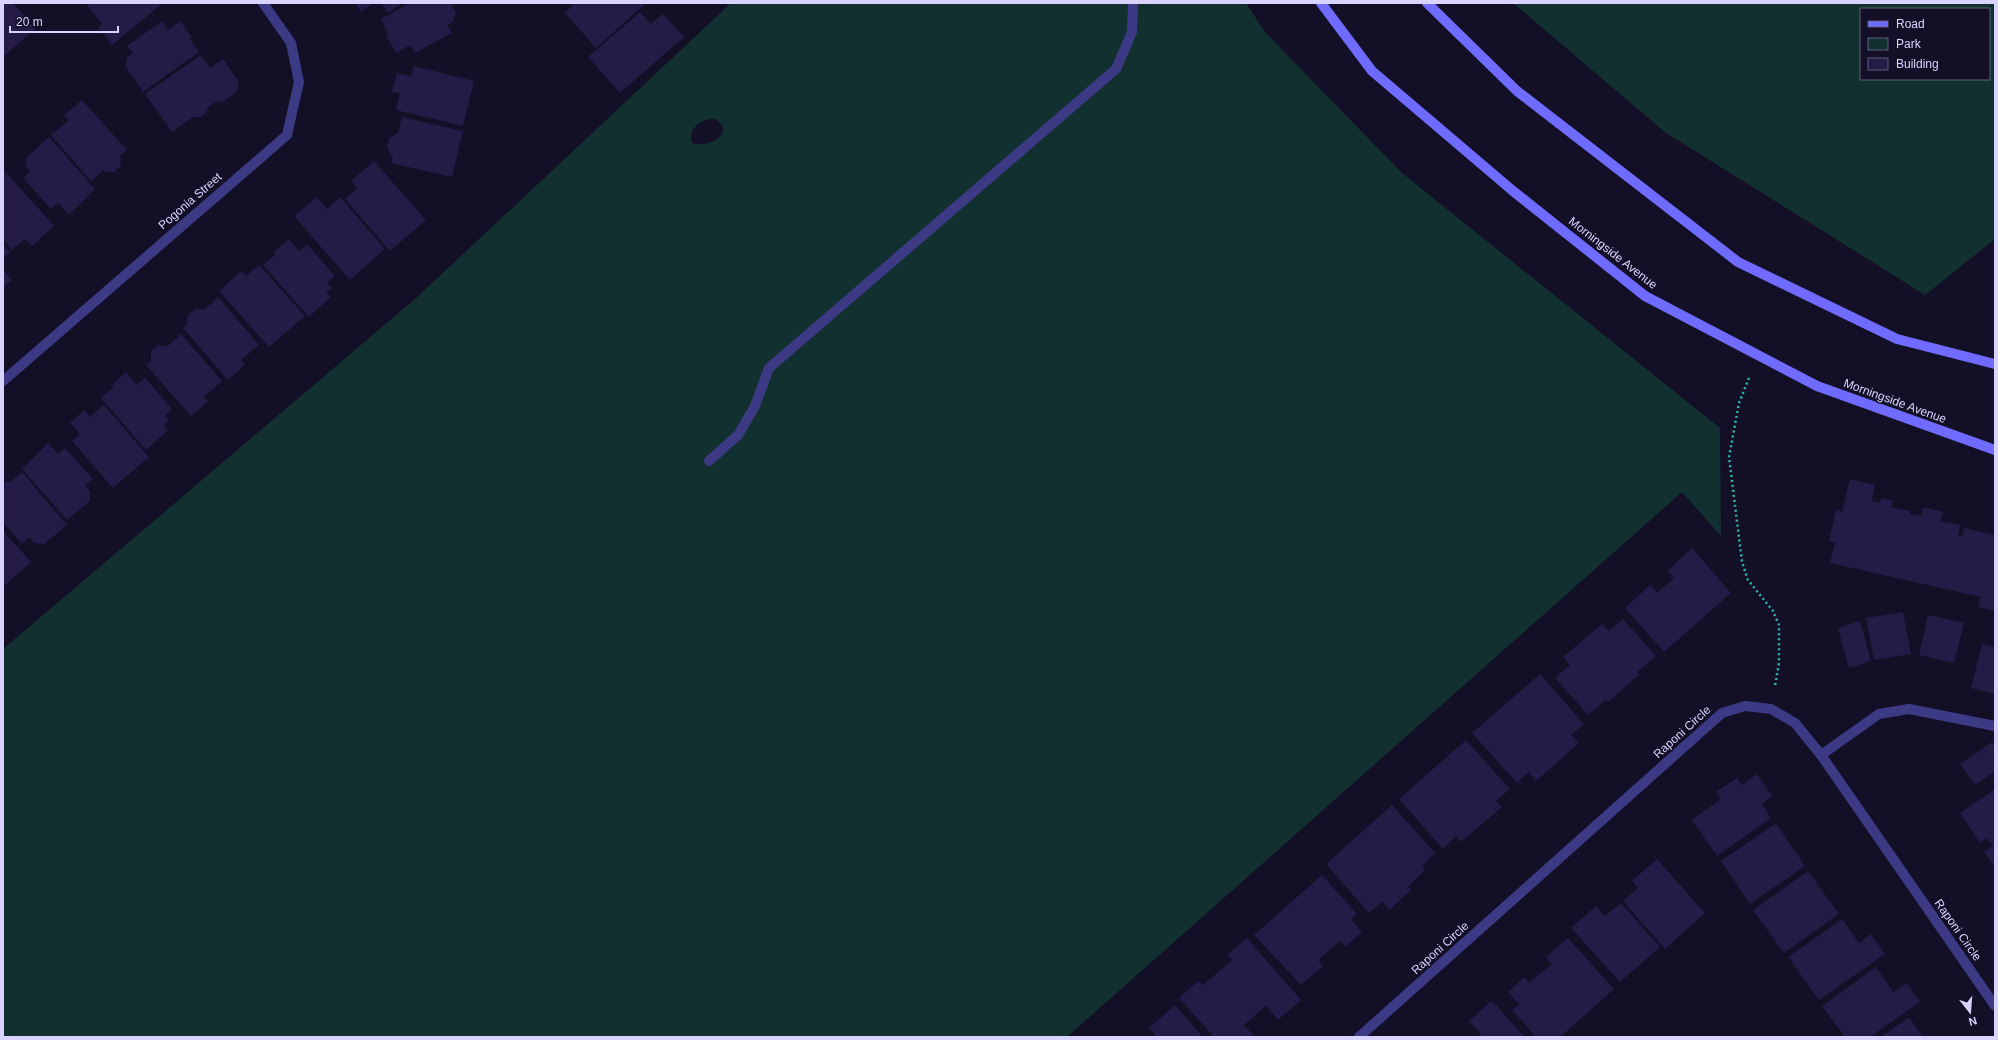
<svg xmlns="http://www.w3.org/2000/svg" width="1998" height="1040" viewBox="0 0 1998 1040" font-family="Helvetica,sans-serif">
  <rect width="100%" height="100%" fill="#130f26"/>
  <path fill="#12302f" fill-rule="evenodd" d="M731,3h515l19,29 137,141 318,255 1,108 -39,-44 -615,545h-1064v-388l412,-350zM714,118c23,15 -4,30 -22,25 -4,-15 9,-23 22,-25z
    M1513,3h482v236l-70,56 -259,-162zM1861,9h128v70h-128z"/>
  <path fill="#241b47" d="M3,3h10l22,26 -32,28z
    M89,3h74l-51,42 -14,-17 4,-4 -15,-19z
    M355,3h18l-12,9z
    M381,3h21l-14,10z
    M410,3h41l5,10 -3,9 -6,3 5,8 -37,20 -5,-8 -14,8 -10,-18 2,-1 -7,-15z
    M575,3h71l-50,45 -31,-35z
    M640,12l11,12 12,-10 21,23 -64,56 -32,-36z
    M162,21l6,9 12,-9 12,16 -2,2 9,13 -56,40 -17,-25 1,-9 6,-5 -6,-7z
    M201,55l9,13 13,-9 16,23 -3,11 -15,10 -2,-3 -10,6 -3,7 -5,4h-8l-21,15 -27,-38z
    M414,66l60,15 -11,45 -67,-16 4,-17 -8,-1 5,-19 14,3z
    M82,100l45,50 -7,6 1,9 -6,7h-9l-2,-2 -13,11 -40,-46 18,-15 -5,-5z
    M402,117l61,14 -11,46 -61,-14 2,-6 -6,-9 2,-10 9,-5z
    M49,137l46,52 -26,26 -11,-12 -7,6 -28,-31 7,-7 -4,-5 1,-9z
    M374,161l52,59 -36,31 -45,-52 12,-10 -6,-8z
    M3,169l51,57 -22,20 -7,-7 -13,11 -9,-11z
    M317,197l10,12 13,-12 45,52 -35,31 -56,-64z
    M289,239l10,12 8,-7 28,32 -8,6 5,6 -6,4 5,5 -22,20 -46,-52 13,-11 -2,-2z
    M3,244l7,8 -7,6z
    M259,265l46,51 -36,31 -50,-56 22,-20 5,5z
    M3,270l9,10 -9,8z
    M218,297l41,48 -18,15 4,5 -17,15 -45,-52 4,-4 1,-9 7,-6h10z
    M181,334l41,47 -18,16 4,5 -17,14 -45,-51 5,-4v-10l7,-6 10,1z
    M126,372l10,13 9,-7 27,31 -7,7 4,5 -5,4 4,5 -22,20 -45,-52 13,-11 -2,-2z
    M104,405l45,52 -36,31 -41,-47 8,-7 -10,-11 14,-13 6,7z
    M48,443l10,11 7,-6 28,31 -8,6 5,6v10l-23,19 -45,-51z
    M22,472l45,53 -23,19 -10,-1 -5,-6 -7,7 -19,-22v-37l4,-4 2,2z
    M1850,479l25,6 -3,16 8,2 1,-5 12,3 -2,6 19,4v3l11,2 2,-9 20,5 -3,9 20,4 -2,11 4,1 2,-9 31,7v76l-17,-4 3,-10 -151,-34 5,-20 -6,-2 7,-31 6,2z
    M3,531l28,31 -28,25z
    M1692,548l39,45 -67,59 -39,-44 25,-23 7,8 17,-15 -7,-7z
    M1903,612l8,42 -37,6 -8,-42z
    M1928,615l36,8 -10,40 -35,-8z
    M1623,619l33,37 -19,16 3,2 -32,28 -2,-2 -18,15 -33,-37 15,-13 -7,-8 39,-33 7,7z
    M1860,621l11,40 -22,7 -11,-40z
    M1982,644l13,3v47l-24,-6z
    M1540,674l44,50 -13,11 8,8 -43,38 -7,-9 -12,11 -45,-50z
    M1466,740l44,49 -14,12 6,6 -41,35 -5,-6 -13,13 -44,-50z
    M1992,742l3,4v25l-20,14 -15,-21z
    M1757,774l15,22 -10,8 9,14 -54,38 -25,-36 29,-21 -5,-7 21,-14 5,7z
    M1995,789v78l-11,-15 9,-6 -6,-8 -7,5 -20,-30z
    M1392,805l43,48 -13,13 3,4 -17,17 3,3 -22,20 -7,-8 -13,11 -43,-49z
    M1776,823l29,43 -55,38 -29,-43z
    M1657,859l48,54 -40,36 -42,-48 15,-13 -6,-7z
    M1808,871l31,43 -55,39 -31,-43z
    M1322,875l35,39 -6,5 11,13 -17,15 -5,-6 -22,19 5,6 -22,19 -47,-50z
    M1621,903l39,44 -40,35 -49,-54 25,-22 9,10z
    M1842,919l17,24 12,-9 14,20 -66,46 -31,-43z
    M1247,938l54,62 -23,20 -12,-14 -22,19 11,12h-41l-35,-39 19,-17 5,4 29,-25 -5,-5z
    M1568,938l46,51 -54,48h-24l-24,-27 7,-6 -11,-12 16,-15 5,6 23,-19 -6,-7z
    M1876,967l17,25 14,-9 13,19 -50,35h-25l-23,-31z
    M1491,1001l6,5 27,31h-46l3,-3 -12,-13z
    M1175,1005l28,32h-48l1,-1 -7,-8z
    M1909,1017l14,20h-42l25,-18z"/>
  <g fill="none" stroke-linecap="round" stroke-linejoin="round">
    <path stroke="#2fb8b0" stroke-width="2.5" stroke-dasharray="2 3" stroke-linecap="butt" d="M1749,378l-10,25 -10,54 13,105 6,18 25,31 6,14v38l-4,23"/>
    <path stroke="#3d3a85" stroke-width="10" d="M709,461l29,-26 17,-29 14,-38 347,-299 16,-37 1,-29
      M1821,755l58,-41 30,-5 86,17"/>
    <path stroke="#3d3a85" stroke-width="10" d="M3,381l284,-246 12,-53 -8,-39 -28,-40
      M1359,1037l363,-324 23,-7 26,3 24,14 26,32 174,251"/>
    <path stroke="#6f6bff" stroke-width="10" d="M1321,3l51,68 141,120 132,105 172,90 178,64
      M1427,3l90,88 221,171 159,77 98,25"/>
  </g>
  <g text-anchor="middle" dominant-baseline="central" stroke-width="3" stroke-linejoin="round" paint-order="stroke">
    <g font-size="12" fill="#d9d4ff" stroke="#130f26">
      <text transform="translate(190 201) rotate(-41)">Pogonia Street</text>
      <text transform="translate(1613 253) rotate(38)">Morningside Avenue</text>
      <text transform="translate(1895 401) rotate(20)">Morningside Avenue</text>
      <text transform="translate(1682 732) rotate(-42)">Raponi Circle</text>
      <text transform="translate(1958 930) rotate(55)">Raponi Circle</text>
      <text transform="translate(1440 948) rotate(-42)">Raponi Circle</text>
    </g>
  </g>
  <rect width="1998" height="1040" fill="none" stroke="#d9d4ff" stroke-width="8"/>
  <rect x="1860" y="8" width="130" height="72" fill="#130f26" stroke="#625e7d"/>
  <rect x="1868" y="21" width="20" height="6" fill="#6f6bff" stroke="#625e7d"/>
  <text x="1896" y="28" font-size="12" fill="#d9d4ff">Road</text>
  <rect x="1868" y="38" width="20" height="12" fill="#12302f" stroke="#625e7d"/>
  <text x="1896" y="48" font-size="12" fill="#d9d4ff">Park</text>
  <rect x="1868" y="58" width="20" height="12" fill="#241b47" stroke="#625e7d"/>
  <text x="1896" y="68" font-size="12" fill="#d9d4ff">Building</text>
  <g transform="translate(1970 1012) rotate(163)" stroke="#130f26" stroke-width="3" paint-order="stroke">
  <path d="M0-3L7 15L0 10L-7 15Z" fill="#d9d4ff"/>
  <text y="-6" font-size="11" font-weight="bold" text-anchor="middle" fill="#d9d4ff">N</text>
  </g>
  <path d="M10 26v6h108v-6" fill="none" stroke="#d9d4ff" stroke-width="2"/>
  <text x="16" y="26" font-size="12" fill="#d9d4ff" stroke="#130f26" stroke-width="3" paint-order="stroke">20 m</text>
</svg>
